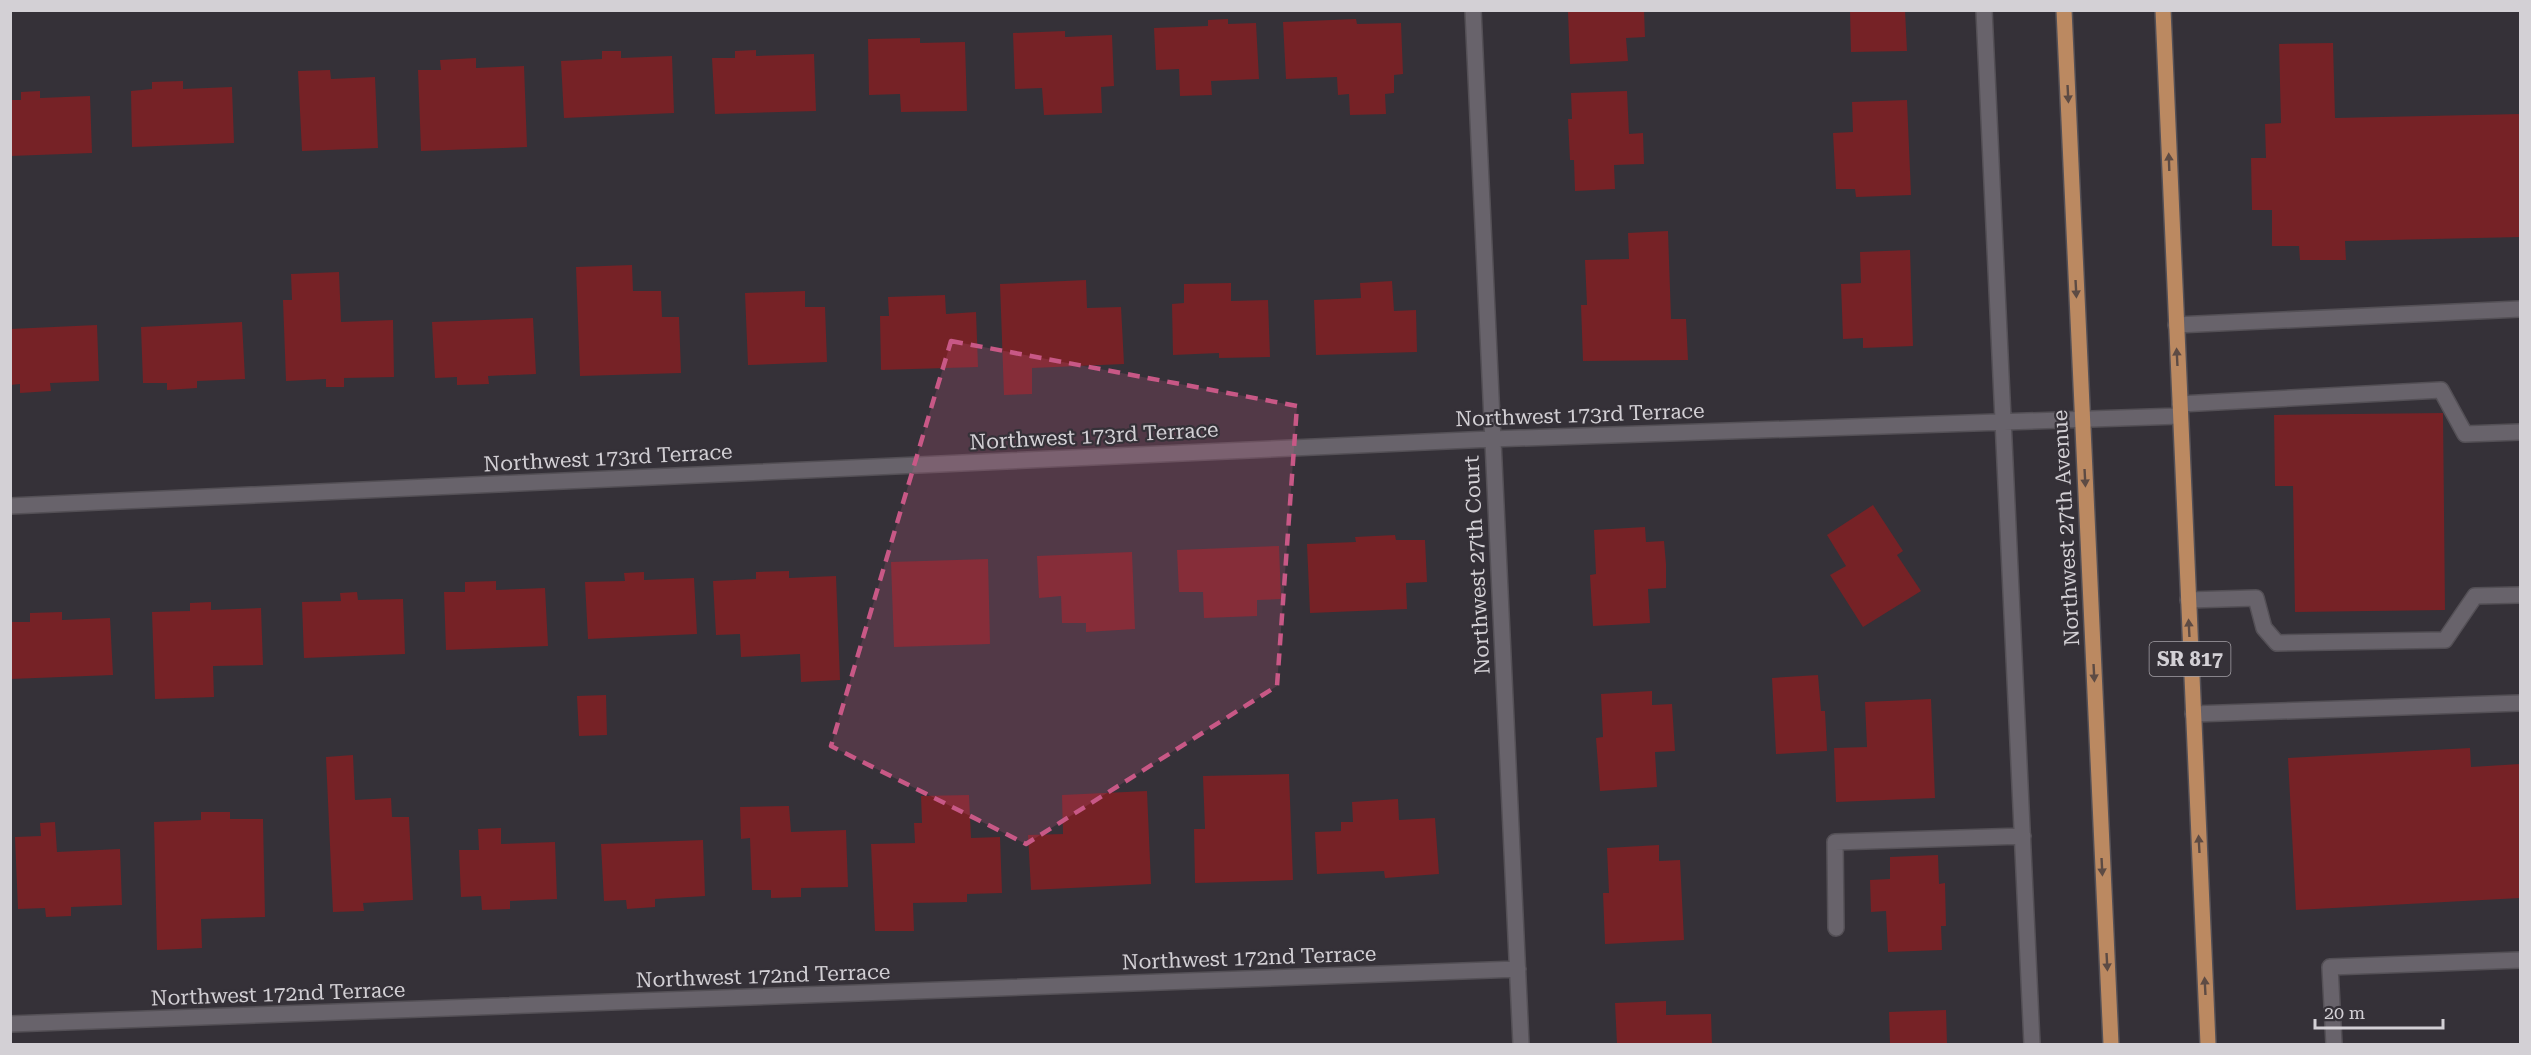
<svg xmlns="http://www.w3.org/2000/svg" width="2531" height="1055" font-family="'Roboto Serif',serif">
<rect width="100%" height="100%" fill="#353138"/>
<!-- building -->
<path fill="#762226" d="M1574 10H1644L1645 37 1626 38 1628 61 1570 64 1568 12Z
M1850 10H1905L1907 51 1851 52Z
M1228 19V24L1256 23 1259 79 1211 81 1212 95 1180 96 1179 69 1156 70 1154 28 1208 26V20Z
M1356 19 1357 24 1401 23 1403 74 1394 75V93L1385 94 1386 114 1350 115 1349 94 1338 95 1337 77 1286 79 1283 22Z
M1065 31V37L1112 35 1114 86 1101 87 1102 113 1044 115 1042 88 1015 89 1013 33Z
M920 38V43L965 42 967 111 901 112 900 94 869 95 868 39Z
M2333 43 2335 118 2520 114V237L2345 241 2346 260H2300L2299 246H2272V210H2252L2251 158H2266L2265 124 2281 123 2279 44Z
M756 50V56L814 54 816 111 715 114 712 58H735V51Z
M602 51H621V58L672 56 674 113 564 118 561 61 602 59Z
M476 58V68L524 66 527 147 421 151 418 70H441L440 60Z
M330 70 331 79 375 77 378 148 302 151 298 71Z
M183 81V89L232 87 234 143 132 147 131 91 152 89V82Z
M40 91V98L90 96 92 153 10 156V100H21V92Z
M1627 91 1629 134 1643 133 1644 164 1614 165 1615 189 1575 191 1574 160H1570L1568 119H1572L1571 93Z
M1907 100 1911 195 1856 197 1855 189H1836L1833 133 1853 132 1852 102Z
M1668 231 1671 319H1686L1688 360 1583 361 1581 305H1587L1585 260 1629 259 1628 233Z
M1910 250 1913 346 1863 348V338L1843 339 1841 284 1861 283 1860 252Z
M632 265 633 291H661L662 317H679L681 373 580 376 576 267Z
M339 272 341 322 393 320 394 377 344 378V387H326V379L286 381 283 300H292L291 274Z
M1086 280 1087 308 1121 307 1124 364 1032 368V394L1004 395 1000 284Z
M1392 281 1394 311 1416 310 1417 352 1316 355 1314 300 1361 298 1360 283Z
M1231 283V301L1268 300 1270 357 1219 358V353L1173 355 1172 304 1184 303V284Z
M805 291V307H825L827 362 748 365 745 293Z
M945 295 946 314 976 312 978 367 881 370 880 316H889L888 297Z
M533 318 536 374 488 376 489 384 457 385V377L435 378 432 322Z
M242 322 245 379 197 381V388L167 390V383H143L141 327Z
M97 325 99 381 50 383 51 391 20 393V384L10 385V329Z
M2443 413 2445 610 2295 612 2293 486H2275L2274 415Z
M1873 505 1903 551 1897 555 1921 591 1863 627 1830 575 1846 566 1827 535Z
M1645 527 1646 542 1664 541 1666 564V588L1648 589 1650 623 1593 626 1590 575 1596 574 1594 530Z
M1395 535 1396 540H1425L1427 582 1406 583 1407 609 1310 613 1307 544 1356 542 1355 537Z
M1279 546 1281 599 1257 600V616L1204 618 1203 592H1179L1177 550Z
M1132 552 1135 629 1086 632V623H1062L1061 596 1039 598 1037 556Z
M988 559 990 644 894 647 891 562Z
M789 571V578L836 576 840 680 801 682 800 654 741 657 740 634 716 635 713 581 756 579V572Z
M644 572V580L694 578 697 634 588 639 585 582 625 581 624 573Z
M496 581V590L545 588 548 646 446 650 444 592H465V582Z
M357 592 358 600 403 599 405 654 304 658 302 602 341 601 340 593Z
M211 602V610L261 608 263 665 213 666 214 697 155 699 152 612 190 611V603Z
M62 612V620L110 618 113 675 10 679V622H30V613Z
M1818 675 1821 711H1825L1827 751 1776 754 1772 678Z
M1652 691V705L1672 704 1675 751 1655 752 1657 787 1600 791 1596 738 1603 737 1601 694Z
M606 695 607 735 579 736 577 696Z
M1931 699 1935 798 1836 802 1834 748 1867 747 1865 702Z
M2470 748 2471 767 2520 764V898L2296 910 2288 758Z
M353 755 355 800 391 798 392 817H409L413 900 363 903 364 911 333 912 326 757Z
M1289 774 1293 880 1195 883 1194 829H1205L1203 776Z
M1147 791 1151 884 1031 890 1028 835 1063 834 1062 795Z
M969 795 971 838 1000 837 1002 893 967 894V902L913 903 914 931H875L871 844 915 843 914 823H922L921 796Z
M1398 799 1399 820 1435 818 1439 874 1385 878 1384 871 1317 874 1315 832 1341 831V822H1353L1352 802Z
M789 806 791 832 846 830 848 887 801 888V897L771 898V890H752L750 838 741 839 740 807Z
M201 812H230V819H263L265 917 201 919 202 948 157 950 154 822 201 820Z
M55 822 57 852 120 849 122 905 71 907V916L46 917 45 908 18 909 15 837 41 836 40 823Z
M501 828V844L555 842 557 899 510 901V909L482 910 481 896 461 897 459 850H479L478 829Z
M703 840 705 896 655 899V907L627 909 626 900 604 901 601 844Z
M1659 845V861L1680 860 1684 940 1605 944 1603 893H1609L1607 848Z
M1938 855 1939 884 1945 883 1946 926H1941L1942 950 1888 952 1886 911 1871 912 1870 880 1890 879V857Z
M1666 1001V1015L1711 1014 1712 1044H1617L1615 1003Z
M1946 1010 1947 1044H1890L1889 1012Z"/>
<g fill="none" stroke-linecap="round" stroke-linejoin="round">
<!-- minor casing -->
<g stroke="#545056" stroke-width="18">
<path id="minor" d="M1473 10 1521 1044
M1984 10 2032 1044
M2176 325 2520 309
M2180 404 2441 390 2465 434 2520 432
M10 506 1491 439 2180 416
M2188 600 2256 598 2264 628 2277 643 2445 640 2475 596 2520 595
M2193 714 2520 703
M1836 928 1835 842 2023 836
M10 1024 1518 969
M2334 1044 2330 967 2520 960"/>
</g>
<!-- major casing -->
<g stroke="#545056" stroke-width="18">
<path id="major" d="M2064 10 2111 1044
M2163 10 2208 1044"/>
</g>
<!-- minor -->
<use href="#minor" stroke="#68636b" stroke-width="15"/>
<!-- major -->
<use href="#major" stroke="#bb8961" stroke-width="15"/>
</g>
<!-- one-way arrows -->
<defs><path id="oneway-solid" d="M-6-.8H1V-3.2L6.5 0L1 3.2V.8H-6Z" transform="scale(1.5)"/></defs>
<g fill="#5d4b44">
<use href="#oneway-solid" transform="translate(2068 94) rotate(87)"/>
<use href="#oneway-solid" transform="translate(2169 162) rotate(-92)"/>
<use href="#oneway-solid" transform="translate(2076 289) rotate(87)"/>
<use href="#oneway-solid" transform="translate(2177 357) rotate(-93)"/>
<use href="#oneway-solid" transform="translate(2085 478) rotate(87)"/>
<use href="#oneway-solid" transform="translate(2189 628) rotate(-93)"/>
<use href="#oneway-solid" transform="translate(2094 673) rotate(87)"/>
<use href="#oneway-solid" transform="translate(2199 844) rotate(-93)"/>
<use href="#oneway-solid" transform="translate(2102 867) rotate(87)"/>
<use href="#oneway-solid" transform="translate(2107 962) rotate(87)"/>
<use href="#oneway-solid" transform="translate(2205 986) rotate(-93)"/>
</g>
<!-- marked area -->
<path fill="#c85886" fill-opacity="0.2" stroke="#c85886" stroke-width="4.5" stroke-dasharray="12 8" stroke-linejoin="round" d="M951 341 1297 406 1277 686 1026 844 831 746Z"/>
<g text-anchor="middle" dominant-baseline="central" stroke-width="4.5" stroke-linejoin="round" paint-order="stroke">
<!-- shield labels -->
<rect fill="#353138" stroke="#a4a0a6" stroke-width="1.5" x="2149.5" y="642" width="81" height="34" rx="4.5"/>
<g font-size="20" font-weight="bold" fill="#d3d0d5">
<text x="2190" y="659">SR 817</text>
</g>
<!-- street labels -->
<g font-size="21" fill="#d3d0d5" stroke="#353138">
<text transform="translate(1580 415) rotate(-2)">Northwest 173rd Terrace</text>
<text transform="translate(1094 436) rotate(-3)">Northwest 173rd Terrace</text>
<text transform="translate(608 458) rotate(-3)">Northwest 173rd Terrace</text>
<text transform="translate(2066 528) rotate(-93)">Northwest 27th Avenue</text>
<text transform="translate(1477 565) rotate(-93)">Northwest 27th Court</text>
<text transform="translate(1249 958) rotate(-2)">Northwest 172nd Terrace</text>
<text transform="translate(763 976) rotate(-2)">Northwest 172nd Terrace</text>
<text transform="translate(278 994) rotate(-2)">Northwest 172nd Terrace</text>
</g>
</g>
<!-- border -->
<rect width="2531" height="1055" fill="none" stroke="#d3d0d5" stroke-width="24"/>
<!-- scale -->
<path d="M2315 1019v9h128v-9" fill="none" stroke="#d3d0d5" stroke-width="3"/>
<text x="2324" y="1019" font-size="18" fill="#d3d0d5" stroke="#353138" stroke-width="4.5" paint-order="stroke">20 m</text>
</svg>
